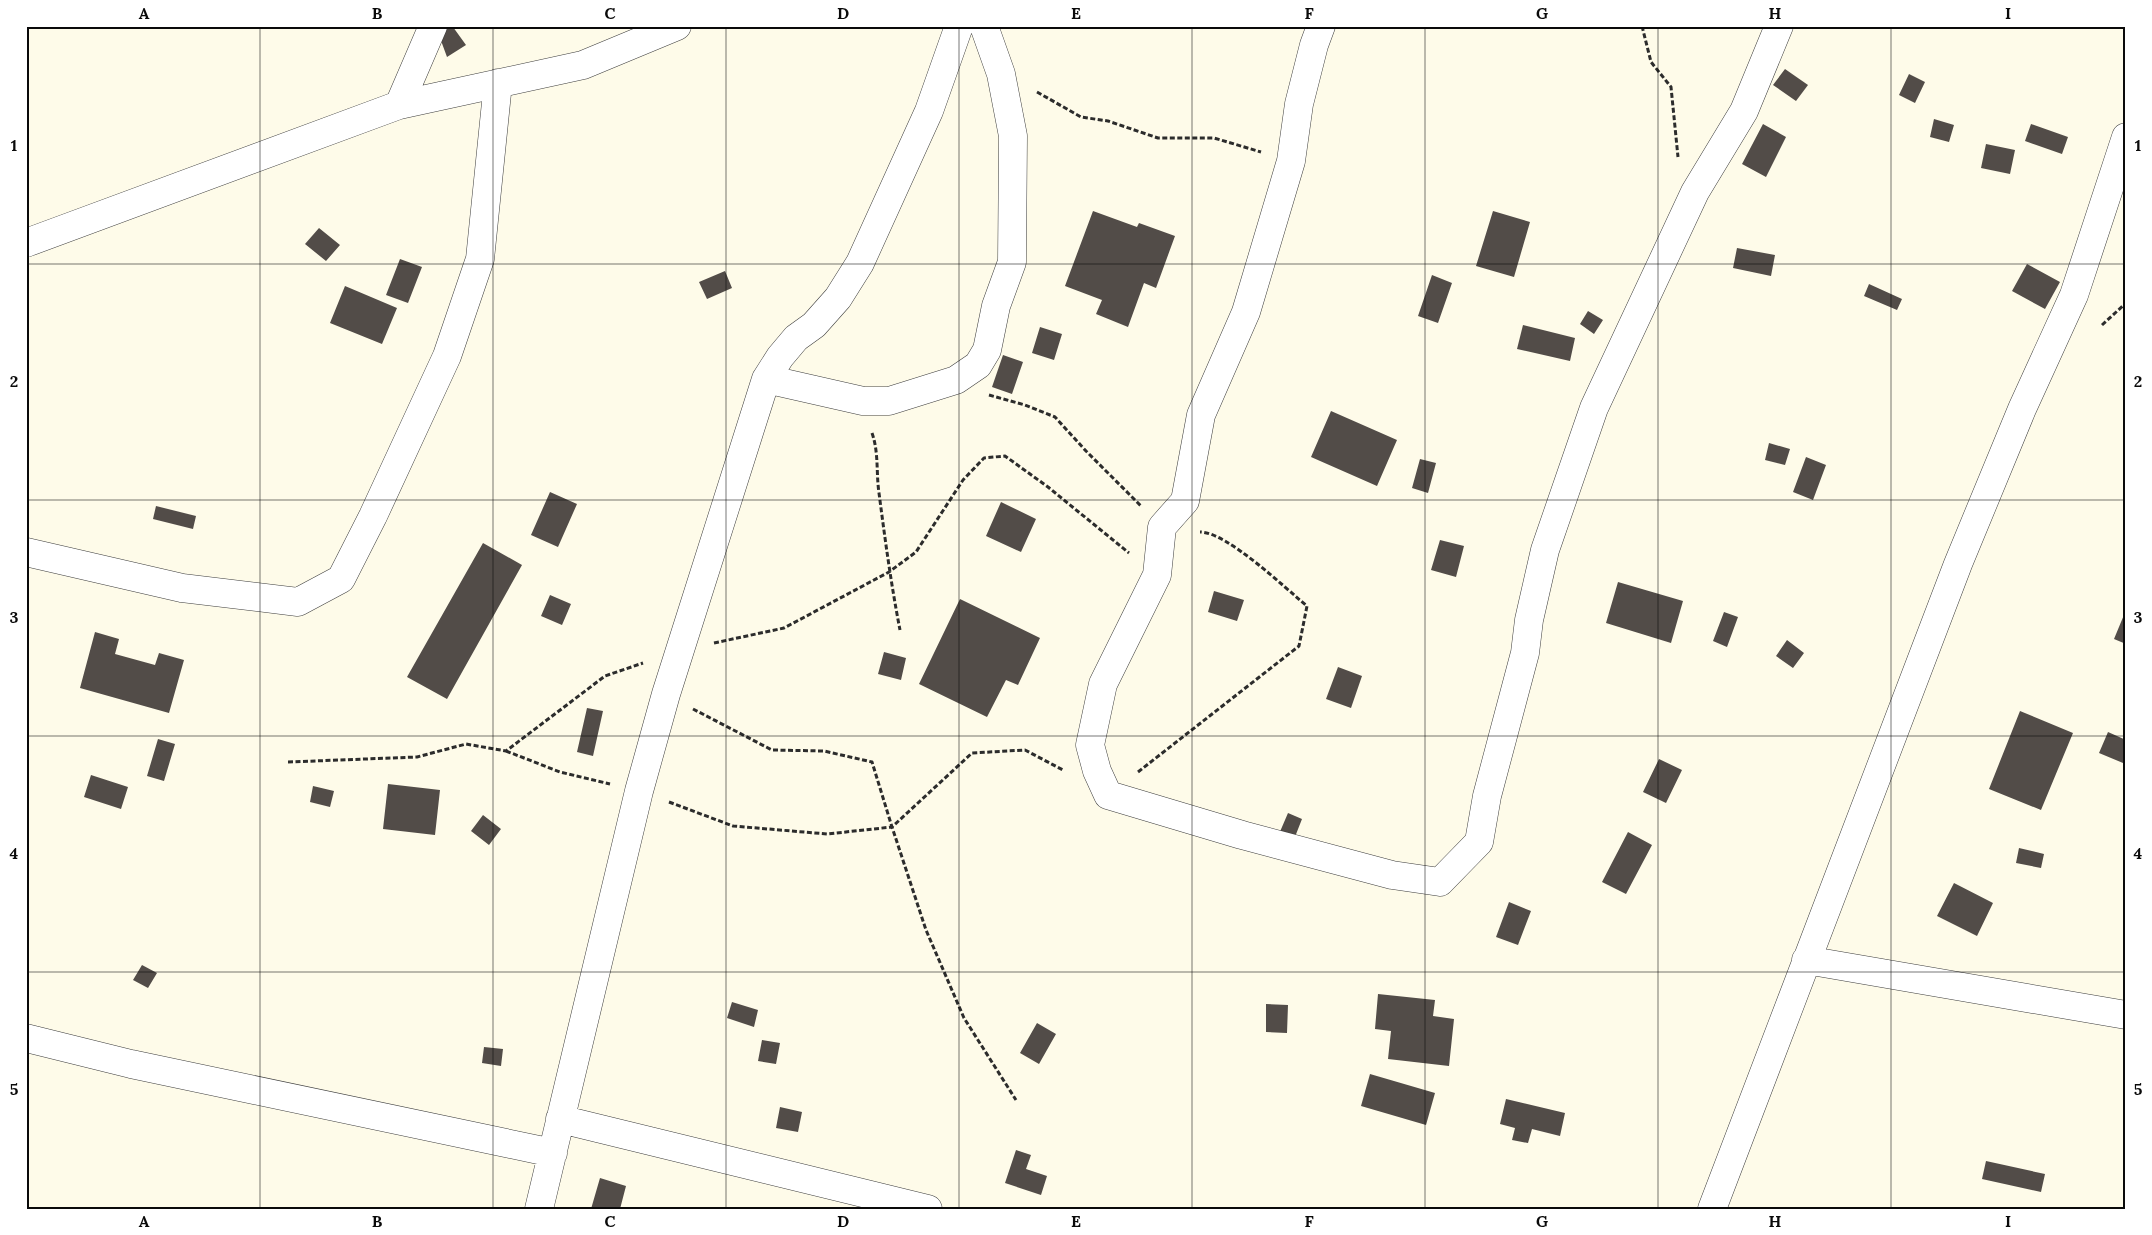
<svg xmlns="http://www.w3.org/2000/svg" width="2152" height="1235" font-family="Lora,serif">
<rect width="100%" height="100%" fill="#fefbe9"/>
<!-- building -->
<path fill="#524c48" d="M436 27H453L466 45 447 57Z
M1785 69 1808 85 1796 101 1773 85Z
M1909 74 1925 82 1915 103 1899 95Z
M1934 119 1954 125 1949 142 1930 137Z
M1763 124 1786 137 1766 177 1742 164Z
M2031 124 2068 137 2062 154 2025 141Z
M1986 144 2015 150 2010 174 1981 168Z
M1093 211 1137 227 1139 223 1175 236 1156 288 1144 283 1128 327 1096 314 1102 300 1065 286Z
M1493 211 1530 222 1514 277 1476 266Z
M319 228 340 245 326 261 305 244Z
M1737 248 1775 255 1771 276 1733 268Z
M400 259 422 267 408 303 386 295Z
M2027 264 2060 282 2045 309 2012 291Z
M725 271 732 288 707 299 699 282Z
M1432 275 1452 283 1438 323 1418 316Z
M1869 284 1902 299 1897 310 1864 296Z
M345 286 397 308 382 344 330 323Z
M1588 311 1603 320 1594 334 1580 324Z
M1523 325 1575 338 1570 361 1517 349Z
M1040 327 1062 334 1054 360 1032 353Z
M1003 355 1023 362 1012 394 992 387Z
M1331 411 1397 440 1377 486 1311 457Z
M1769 443 1790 449 1785 465 1765 460Z
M1806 457 1826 465 1813 500 1793 492Z
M1420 459 1436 463 1428 493 1412 488Z
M550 492 577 504 558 547 531 535Z
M1001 502 1036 519 1021 552 986 536Z
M156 506 196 516 193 529 153 519Z
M1440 540 1464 546 1456 577 1431 570Z
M483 543 522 565 447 699 407 677Z
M1618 582 1683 601 1671 643 1606 623Z
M1214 591 1244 600 1237 621 1208 612Z
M550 595 571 604 562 625 541 616Z
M960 599 1040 638 1018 685 1006 680 987 717 919 684Z
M2126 610V644L2114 639Z
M1724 612 1738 617 1727 647 1713 641Z
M95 632 119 639 115 654 155 665 159 653 184 660 169 713 80 688Z
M1787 640 1804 653 1793 668 1776 656Z
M884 652 906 658 901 680 878 674Z
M1338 667 1362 676 1351 708 1326 699Z
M587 708 603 711 593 756 577 752Z
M2020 711 2073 733 2041 810 1989 789Z
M2108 732 2126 740V757L2123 763 2099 753Z
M158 739 175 744 164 781 147 776Z
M1659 759 1682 770 1666 803 1643 792Z
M91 775 128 787 121 809 84 797Z
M388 784 440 790 435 835 383 829Z
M313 786 334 791 330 807 310 802Z
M1288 813 1302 819 1291 847 1276 841Z
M483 815 501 829 489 845 471 831Z
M1628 832 1652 845 1626 894 1602 882Z
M2019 848 2044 854 2041 868 2016 863Z
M1954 883 1993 903 1977 936 1937 916Z
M1509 902 1531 911 1518 945 1496 937Z
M142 965 157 973 148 988 133 980Z
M1378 994 1435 1000 1433 1016 1454 1019 1449 1066 1388 1059 1391 1031 1375 1029Z
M732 1002 758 1010 754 1027 727 1018Z
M1266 1004 1288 1005 1287 1033 1266 1032Z
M1037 1023 1056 1034 1039 1064 1020 1053Z
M762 1040 780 1043 776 1064 758 1061Z
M484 1047 503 1049 501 1066 482 1063Z
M1370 1074 1435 1093 1426 1125 1361 1106Z
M1506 1099 1565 1113 1560 1136 1532 1129 1528 1143 1512 1140 1515 1128 1500 1124Z
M780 1107 802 1112 798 1132 776 1128Z
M1016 1150 1031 1155 1026 1169 1047 1176 1041 1195 1005 1183Z
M1986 1161 2045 1174 2041 1192 1982 1179Z
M600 1178 626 1186 620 1209H591Z"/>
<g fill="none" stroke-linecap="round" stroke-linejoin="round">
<!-- minor casing -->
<g stroke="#3d3d3d" stroke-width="29">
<path id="minor" d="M1321 26 1314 45 1299 104 1291 161 1246 312 1201 415 1185 501 1162 527 1157 575 1103 684 1090 745 1097 771 1108 795 1242 835 1392 875 1440 882 1479 842 1487 796 1525 653 1529 620 1545 550 1594 408 1695 192 1744 111 1779 26
M399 105 433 26
M26 243 399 105 583 65 677 26
M766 379 863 401H889L956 380 978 365 987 350 996 306 1012 262 1013 136 1001 74 984 26
M26 552 182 588 298 602 341 579 373 516 447 356 480 259 498 83
M1806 960 2126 1015
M26 1038 131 1064 553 1153
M560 1119 928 1209
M539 1209 639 791 666 694 766 379 780 357 796 338 814 325 838 298 860 263 929 111 959 26
M1712 1209 1958 564 2022 409 2074 295 2126 137"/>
</g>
<!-- path -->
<path stroke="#2c2c2c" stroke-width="3" stroke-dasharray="5 2.5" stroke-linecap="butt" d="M1642 26 1651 62 1671 87 1678 157
M1037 92 1081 117 1108 121 1158 138H1214L1261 152
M2102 325 2126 303
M989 395 1025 405 1055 417 1086 451 1141 506
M872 433C879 453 876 473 879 493 885 539 891 584 900 630
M714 643 784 628 889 572 916 552 963 480 984 458 1005 456 1048 487 1129 553
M693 709 772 750 824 751 872 762 892 827 972 753 1025 750 1063 770
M506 751 560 772 610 784
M288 762 417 757 466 744 506 751 605 676 643 663
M1138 772 1299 646 1307 606C1285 588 1227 532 1200 532
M669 802 733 826 827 834 892 827 926 930 964 1018 1016 1100"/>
<!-- minor -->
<use href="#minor" stroke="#fff" stroke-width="28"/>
</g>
<!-- grid -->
<path fill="none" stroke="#0a0a0a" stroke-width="1" stroke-opacity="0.55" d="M260 26V1209M493 26V1209M726 26V1209M959 26V1209M1192 26V1209M1425 26V1209M1658 26V1209M1891 26V1209M26 264H2126M26 500H2126M26 736H2126M26 972H2126"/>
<!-- border -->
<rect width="2152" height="1235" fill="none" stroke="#ffffff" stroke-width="55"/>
<rect x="28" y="28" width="2096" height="1180" fill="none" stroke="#0a0a0a" stroke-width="2"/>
<g font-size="16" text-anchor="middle" font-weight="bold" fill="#0a0a0a">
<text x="144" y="19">A</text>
<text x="377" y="19">B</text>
<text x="610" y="19">C</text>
<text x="843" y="19">D</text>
<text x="1076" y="19">E</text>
<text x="1309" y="19">F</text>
<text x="1542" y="19">G</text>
<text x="1775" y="19">H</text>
<text x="2008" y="19">I</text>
<text x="14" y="151">1</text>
<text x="2138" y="151">1</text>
<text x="14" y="387">2</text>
<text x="2138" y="387">2</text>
<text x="14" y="623">3</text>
<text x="2138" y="623">3</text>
<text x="14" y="859">4</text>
<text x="2138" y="859">4</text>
<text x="14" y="1095">5</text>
<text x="2138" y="1095">5</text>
<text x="144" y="1227">A</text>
<text x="377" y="1227">B</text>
<text x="610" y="1227">C</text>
<text x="843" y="1227">D</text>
<text x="1076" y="1227">E</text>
<text x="1309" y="1227">F</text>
<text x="1542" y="1227">G</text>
<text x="1775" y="1227">H</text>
<text x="2008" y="1227">I</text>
</g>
</svg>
